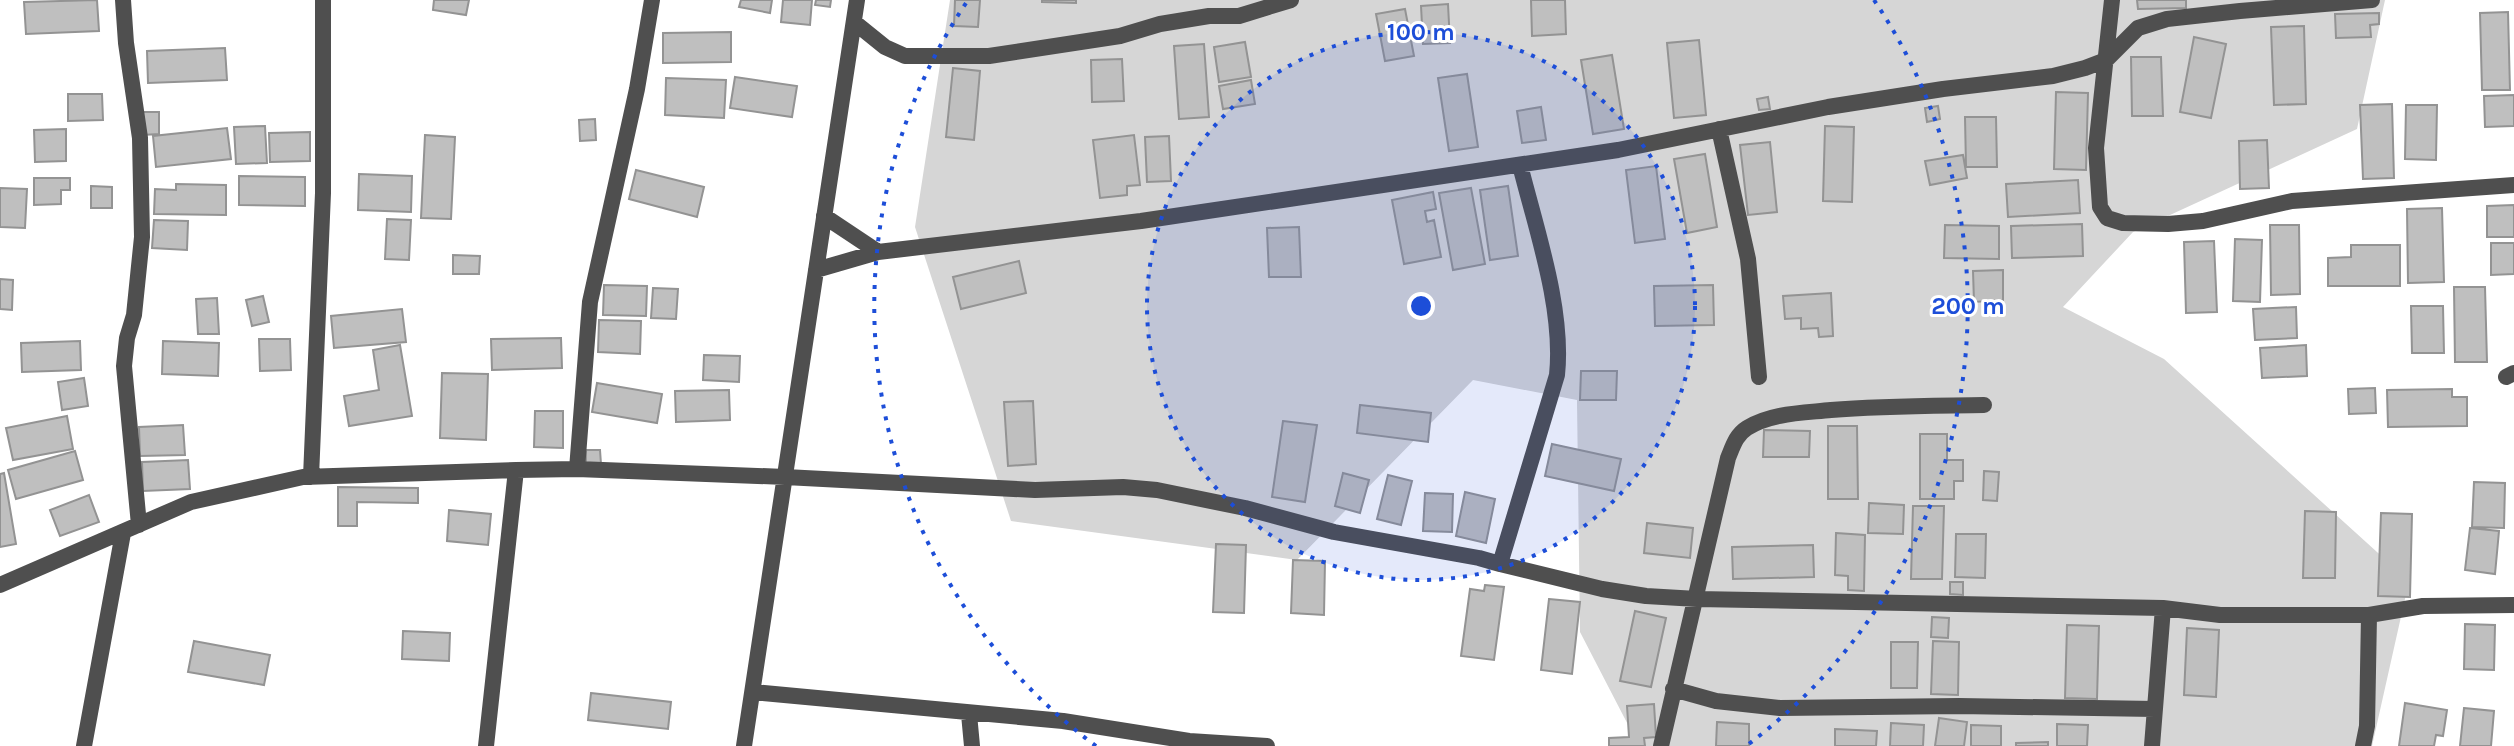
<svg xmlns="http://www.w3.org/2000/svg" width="2514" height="746" font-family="Karla,sans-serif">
<rect width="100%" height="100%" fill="#fff"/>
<!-- green -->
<path fill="#d6d6d6" d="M950 0H2385L2357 129 2133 232 2063 307 2164 359 2409 581 2372 746H1639L1580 632 1577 400 1473 380 1297 560 1011 521 915 227Z"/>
<!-- building -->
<path fill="#bfbfbf" stroke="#939393" stroke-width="2" d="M97 0 99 31 26 34 24 2Z
M434 0H469L466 15 433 10Z
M741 0H772L770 13 739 7Z
M783 0H812L810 25 781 22Z
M816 0H831L830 7 815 5Z
M955 0H980L978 27 954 26Z
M1042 0H1076V3L1042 2Z
M1531 0H1565L1566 34 1532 36Z
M2137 0H2186V8L2138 9Z
M1448 4 1450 43 1423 44 1421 6Z
M1405 9 1414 56 1385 61 1376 14Z
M2508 12 2510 90H2482L2480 13Z
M2379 13V24L2370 25 2371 37 2336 38 2335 14Z
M2304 26 2306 104 2274 105 2271 27Z
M731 32V62L663 63V33Z
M2194 37 2226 44 2211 118 2180 112Z
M1699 40 1706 115 1674 118 1667 43Z
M1245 42 1251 77 1219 82 1214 47Z
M1204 44 1209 117 1179 119 1174 46Z
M225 48 227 80 148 83 147 51Z
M1612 55 1624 129 1593 134 1581 60Z
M2131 57H2161L2163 116H2132Z
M1122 59 1124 101 1092 102 1091 60Z
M953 68 980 71 974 140 946 137Z
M1467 74 1478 147 1449 151 1438 78Z
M735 77 797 86 792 117 730 108Z
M666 78 726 80 724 118 665 115Z
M1251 80 1255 104 1223 109 1219 86Z
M2056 92 2088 93 2086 170 2054 169Z
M68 94H102L103 120 68 121Z
M2514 95V126L2485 127 2484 96Z
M1768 97 1770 109 1759 110 1757 99Z
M2392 104 2394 178 2363 179 2360 105Z
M2406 105H2437L2436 160 2405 159Z
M1938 106 1940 119 1927 122 1925 108Z
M1541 107 1546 140 1522 143 1517 111Z
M142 112H159V134L142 135Z
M1965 117H1996L1997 167H1966Z
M595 119 596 140 580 141 579 120Z
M265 126 267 163 236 164 234 127Z
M1825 126 1854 127 1852 202 1823 201Z
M227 128 231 159 156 167 153 136Z
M66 129V161L35 162 34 130Z
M310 132V161L270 162 269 133Z
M425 135 455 137 451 219 421 218Z
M1134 135 1140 185 1127 186V195L1100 198 1093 140Z
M1169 136 1171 181 1147 182 1145 137Z
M2267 140 2269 188 2240 189 2239 141Z
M1770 142 1777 212 1748 215 1740 145Z
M1705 154 1717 227 1687 233 1674 159Z
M1963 155 1967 178 1930 185 1925 161Z
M1656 166 1665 239 1635 243 1626 170Z
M636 170 704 187 697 217 629 199Z
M359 174 412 176 411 212 358 210Z
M239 176 305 177V206L239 205Z
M34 178H70V190H61V204L34 205Z
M2078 180 2080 213 2008 217 2006 184Z
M176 184 226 185V215L154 214 155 189 176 190Z
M91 186 112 187V208H91Z
M1508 186 1518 256 1490 260 1480 190Z
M0 188 27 189 25 228 0 227Z
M1471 188 1485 264 1453 270 1439 193Z
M1433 192 1436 209 1425 211 1427 222 1434 220 1441 257 1404 264 1392 200Z
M2514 205V237H2487V206Z
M2442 208 2444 282 2408 283 2407 209Z
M387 219 411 220 409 260 385 259Z
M154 220 188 221 187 250 152 248Z
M2082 224 2083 256 2012 258 2011 226Z
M1945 225 1999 226V259L1944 258Z
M2270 225H2299L2300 294 2271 295Z
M1299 227 1301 277H1269L1267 228Z
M2235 239 2262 240 2260 302 2233 301Z
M2214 241 2217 312 2186 313 2184 242Z
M2491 243H2514V274L2491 275Z
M2351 245H2400V286H2328V258L2351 257Z
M453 255 480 256 479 274H453Z
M1019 261 1026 293 961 309 953 277Z
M2003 270V300L1974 302 1973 271Z
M0 279 13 280 12 310 0 309Z
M604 285 647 286 646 316 603 315Z
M1713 285 1714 325 1655 326 1654 286Z
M2454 287H2485L2487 362H2455Z
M653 288 678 289 676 319 651 318Z
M1831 293 1833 336 1819 337 1818 328 1801 329V318L1785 319 1783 296Z
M263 296 269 322 252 326 246 300Z
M217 298 219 334H198L196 299Z
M2411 306H2443L2444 353H2412Z
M2296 307 2297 338 2255 340 2253 309Z
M402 309 406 342 334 348 331 316Z
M599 320 641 321 640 354 598 352Z
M561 338 562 368 492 370 491 339Z
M259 339H290L291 370 260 371Z
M80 341 81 370 22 372 21 343Z
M163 341 219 343 218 376 162 374Z
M400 345 412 416 349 426 344 396 379 390 373 350Z
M2306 345 2307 376 2262 378 2260 348Z
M704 355 740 356 739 382 703 380Z
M1581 371H1617L1616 400H1580Z
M442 373 488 374 486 440 440 438Z
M84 378 88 406 62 410 58 382Z
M597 383 662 394 657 423 592 412Z
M2375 388 2376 413 2349 414 2348 389Z
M2452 389V397H2467V426L2388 427 2387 390Z
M729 390 730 420 676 422 675 391Z
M1033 401 1036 464 1008 466 1004 402Z
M1360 405 1431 413 1428 442 1357 433Z
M535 411H563V448L534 447Z
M67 416 73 449 13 460 6 428Z
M1283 421 1317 425 1305 502 1272 497Z
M183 425 185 455 140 456 139 427Z
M1828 426H1857L1858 499H1828Z
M1764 430 1810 431 1809 457H1763Z
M1920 434H1947V460H1963V481H1954V499H1920Z
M1552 444 1621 459 1614 491 1545 476Z
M586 450H600L601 464 586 465Z
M75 451 83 480 16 499 8 470Z
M188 460 190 489 143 491 142 462Z
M1984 471 1999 472 1997 501 1983 500Z
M4 473 16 544 0 547V474Z
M1343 473 1369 480 1360 513 1335 506Z
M1388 475 1412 481 1401 525 1377 519Z
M2474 482 2505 483 2504 528 2472 527Z
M338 487 418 488V503L357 502V526H338Z
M1465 492 1495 499 1486 543 1456 536Z
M1425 493 1453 494 1452 532 1423 531Z
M89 495 99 522 60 536 50 510Z
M1869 503 1904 505 1903 534 1868 533Z
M1913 506H1944L1942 579H1911Z
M449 510 491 514 488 545 447 541Z
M2305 511 2336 512 2335 578H2303Z
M2381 513 2412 514 2410 597 2378 596Z
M1647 523 1693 528 1690 558 1644 553Z
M2470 528 2499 531 2495 574 2465 570Z
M1836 533 1865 535 1864 591 1848 590V576L1835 575Z
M1956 534H1986L1985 578 1955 577Z
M1216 544 1246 545 1244 613 1213 612Z
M1813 545 1814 577 1733 579 1732 547Z
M1293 560 1325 561 1324 615 1291 613Z
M1950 582H1963V595L1950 594Z
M1485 585 1504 587 1494 660 1461 656 1470 589 1484 591Z
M1549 599 1580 602 1572 674 1541 670Z
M1635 611 1666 618 1651 687 1620 681Z
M1932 617 1949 618 1948 638 1931 637Z
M2465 624 2495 625 2494 670 2464 669Z
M2067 625 2099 626 2097 699 2065 698Z
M2187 628 2219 630 2216 697 2184 695Z
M403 631 450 633 449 661 402 659Z
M194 641 270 655 264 685 188 672Z
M1933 641 1959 642 1958 695 1931 694Z
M1891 642H1918L1917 688H1891Z
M591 693 671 702 668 729 588 720Z
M2405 703 2447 710 2443 736 2436 735 2434 746H2399Z
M1654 704 1656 737 1644 738 1645 746H1609V738L1629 737 1627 706Z
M2464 708 2494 711 2491 746H2460Z
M1939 718 1967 722 1964 746H1935Z
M1717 722 1749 724V746H1716Z
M1891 723 1924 725 1923 746H1890Z
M2057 724 2088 725 2087 746H2057Z
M1971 725 2001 726V746H1971Z
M1835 729 1877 731 1876 746H1835Z
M2048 742V746H2016V743Z"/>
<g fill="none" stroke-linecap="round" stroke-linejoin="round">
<!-- minor -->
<path stroke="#4f4f4f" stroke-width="16" d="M123 0 126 43 140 138 142 237 134 315 127 338 124 366 139 525
M2112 0 2096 148 2100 207 2107 218 2123 223 2168 224 2203 221 2292 201 2514 185
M854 22 885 47 905 56H989L1120 36 1160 24 1209 16H1239L1291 0
M1719 129 1748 259 1759 377
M824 216 878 252
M816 270 878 252 1141 221 1618 150 1828 107 1943 89 2053 76 2085 68 2106 60 2138 28 2167 19 2240 11 2372 0
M2506 377 2514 373
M577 469 590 302 637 89 652 0
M311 477 323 193V0
M1500 564 1602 589 1646 596 1697 599 2163 608 2220 615H2369L2423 606 2514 605
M0 585 191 502 303 477 516 470 577 469 785 477 1035 490 1123 487 1157 490 1245 508 1334 532 1479 558 1500 564 1557 375C1564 309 1536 229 1520 165
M1673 689 1716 701 1780 708 1959 706 2155 709
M753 692 1063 721 1189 741 1267 746
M969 714 972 746
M84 746 123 533
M486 746 516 470
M744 746 857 0
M1661 746 1728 458C1733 446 1736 435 1747 428 1771 413 1803 413 1831 410 1882 406 1933 406 1984 405
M2152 746 2163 608
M2363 746 2367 726 2369 615"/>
</g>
<!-- distance rings -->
<circle cx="1421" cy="306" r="274" fill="#1d4ed8" fill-opacity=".12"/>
<g fill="none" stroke="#1d4ed8" stroke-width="4" stroke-dasharray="4 8">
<circle cx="1421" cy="306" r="274"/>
<path d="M1096 746A547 547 0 0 1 968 0M1874 0A547 547 0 0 1 1746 746"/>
</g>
<circle cx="1421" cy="306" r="12" fill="#1d4ed8" stroke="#fff" stroke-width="4"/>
<g font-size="24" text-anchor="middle" font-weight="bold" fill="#1d4ed8" stroke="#fff" stroke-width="6" stroke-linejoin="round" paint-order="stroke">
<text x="1421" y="40">100 m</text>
<text x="1968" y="314">200 m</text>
</g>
</svg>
